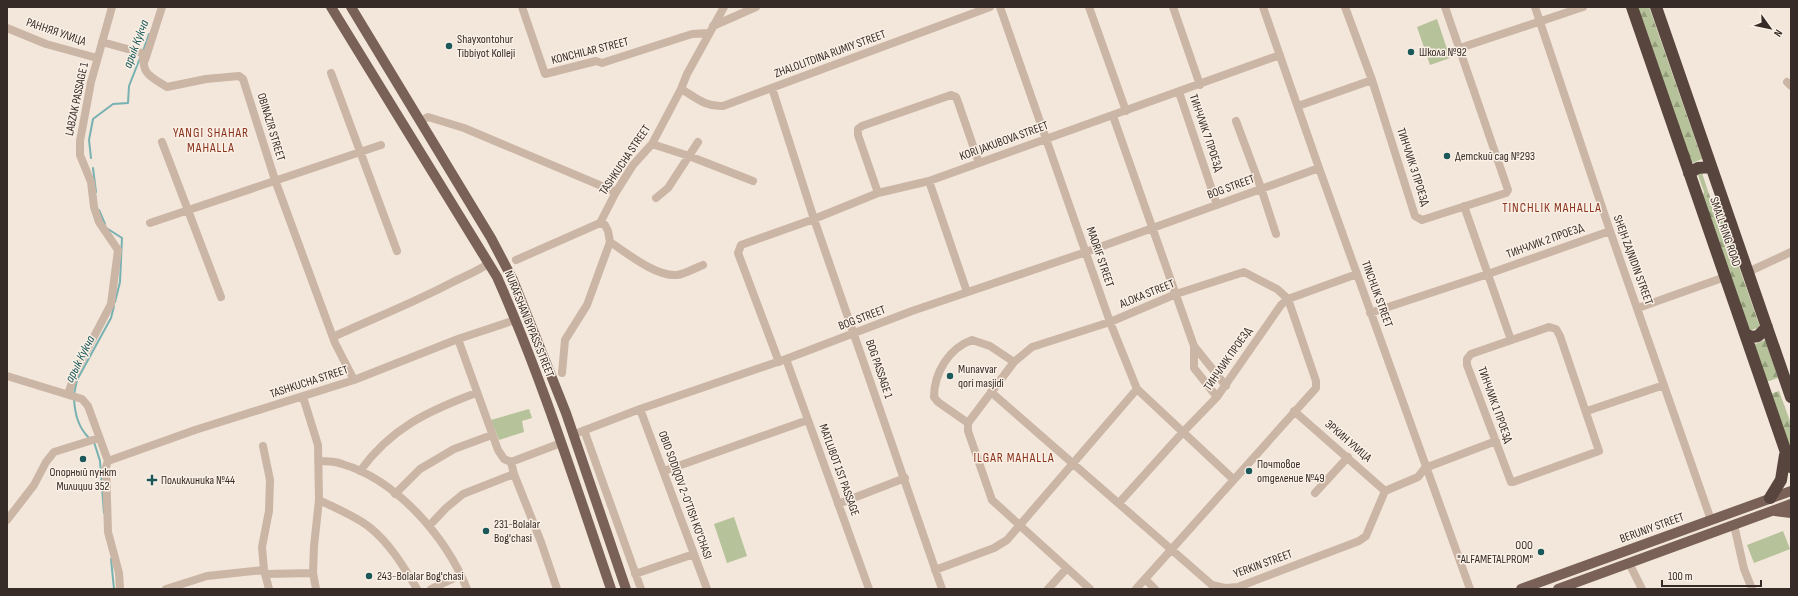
<svg xmlns="http://www.w3.org/2000/svg" width="1798" height="596" font-family="'Sofia Sans Condensed',sans-serif">
<defs>
<pattern id="forest-firs" width="22" height="20" patternUnits="userSpaceOnUse"><rect width="22" height="20" fill="#b6c299"/><path d="M5 1l3.5 6h-7zM16 11l3.5 6h-7z" fill="#959e7d"/></pattern>
</defs>
<rect width="100%" height="100%" fill="#f3e6da"/>
<!-- grass -->
<path fill="#b6c299" d="M1437 19 1450 58 1430 65 1417 27Z
M529 409 532 418 522 421 524 432 499 440 491 420Z
M734 517 747 556 727 563 714 524Z
M1783 531 1790 549 1754 563 1747 545Z"/>
<!-- forest -->
<path fill="url(#forest-firs)" d="M1636 7H1649L1702 159 1690 164Z
M1702 173 1712 203 1718 207 1760 327 1749 331 1702 198 1704 192 1698 175Z
M1765 340 1778 378 1766 382 1753 345Z
M1779 391 1791 424V454L1770 394Z"/>
<g fill="none" stroke-linecap="round" stroke-linejoin="round">
<!-- stream -->
<path stroke="#77b1b1" stroke-width="2" d="M143 51 149 34
M91 158 89 140 93 119 113 104 128 103 129 86 140 58
M93 168 96 192
M99 210 105 224
M108 229 122 238 120 282 115 302
M74 394 77 380 111 318 114 306
M74 399C75 414 78 427 89 438
M94 442 100 461 104 513
M111 559 114 589"/>
<!-- minor -->
<path stroke="#cbb5a5" stroke-width="8" d="M522 7 545 74 596 61 602 63 692 34 708 33
M1000 7 1110 322 1137 389 1233 479
M1089 7 1126 111
M1173 7 1200 85
M1263 7 1319 168 1470 589
M1345 7 1372 80 1415 216 1422 220 1506 193 1508 190 1445 7
M1535 7 1610 231 1711 520
M713 26 756 7
M7 28 46 44 97 58
M102 42 142 53C144 59 143 64 145 69 147 76 161 83 167 87L206 79 239 76 243 79 275 180 335 343 354 380
M1460 48 1583 7
M145 60 162 7
M331 73 397 251
M1787 82 1791 86
M772 88 814 219 942 589
M681 89C695 97 705 107 723 106L990 7
M1179 92 1217 205
M1298 106 1372 80
M1113 116 1194 346 1226 386
M420 121 428 117 464 128 616 192
M1236 121 1261 188 1276 234
M162 142 221 297
M652 144 689 156 753 181
M929 181 967 292
M878 193 858 135V129L862 126 951 95 956 97 958 102 979 163
M656 198 668 188 698 142
M1464 206 1511 340
M150 223 381 145
M610 242C627 253 656 277 677 275 685 274 695 268 703 265
M516 260 600 223 616 192 633 165 652 144 681 89 687 74 724 7
M1748 272 1791 252
M1638 308 1725 277
M1370 313 1488 274 1610 231
M1549 327 1556 329 1560 336 1599 451 1513 482H1511L1467 365V359L1471 354Z
M333 337C372 319 413 303 451 283 464 276 477 272 489 263
M458 339 498 450 504 459 511 462
M1194 346V368L1217 397
M786 359 869 589
M779 362 738 253 741 245 814 219 878 193 929 181 1280 55
M562 373 565 340 587 305 610 242 608 231 605 225 600 223
M7 376 82 399 88 406 108 461
M991 392 1212 585 1225 588 1238 587 1359 541 1366 536 1385 491 1418 477 1425 468 1496 441
M68 394 76 371 111 304 118 250 99 222 94 207 91 182 80 155V141L91 82 112 7
M303 397 318 445 319 500 314 546 313 573 316 589
M640 409 707 589
M1294 411 1385 491
M1587 411 1664 385
M968 423 938 402 934 397C934 373 949 348 972 340L990 346 1014 362
M584 430 641 589
M580 432 640 409 786 359 912 311 1086 252 1319 168
M263 446 270 480 269 511 262 547 264 570 269 589
M108 461 195 430 354 380 458 339 515 320
M108 461 106 467 108 532 119 573 120 589
M318 461C326 461 335 461 342 464 397 480 446 537 467 589
M360 471C391 428 428 411 476 393
M664 471 808 420
M514 474 541 542 557 589
M1315 493 1348 457
M395 494 420 469 454 449 492 435
M319 500C335 508 353 515 368 526 389 542 404 567 417 589
M1119 503 1183 432 1217 397 1281 305 1288 299 1357 274
M838 504 905 478
M7 520 34 485 46 462 54 452 99 438
M1734 525 1744 569 1752 589
M429 526 446 508 463 494 514 474 511 462 561 443
M1629 563 1642 589
M935 570 994 548 1007 540 1137 389
M265 574 313 573
M635 574 694 554
M1145 579 1155 589
M166 589 207 576 264 570
M431 589 461 575
M1048 589 1067 568
M1090 589 992 500 968 431V423L1014 362 1032 347 1110 322 1176 294 1244 272 1277 289 1288 299 1316 381V388L1136 589"/>
<!-- major -->
<path stroke="#796157" stroke-width="10" d="M331 7 497 277C542 378 575 484 611 589
M351 7 491 238 513 280 566 413 626 589
M1775 511 1791 513
M1521 589 1791 491
M1558 589 1791 504"/>
<!-- highway -->
<path stroke="#58453d" stroke-width="12" d="M1632 7 1791 467
M1656 7 1791 397
M1689 173 1698 168 1710 167
M1745 334 1752 337 1758 336 1767 327
M1770 498 1781 480 1785 455"/>
</g>
<!-- markers -->
<g fill="#1a585a" stroke="#faf0e6" stroke-width="1.5">
<circle cx="449" cy="46" r="4"/>
<circle cx="1411" cy="52" r="4"/>
<circle cx="1447" cy="156" r="4"/>
<circle cx="950" cy="376" r="4"/>
<circle cx="83" cy="459" r="4"/>
<circle cx="1249" cy="471" r="4"/>
<path d="M150 474h4v4h4v4h-4v4h-4v-4h-4v-4h4z"/>
<circle cx="486" cy="531" r="4"/>
<circle cx="1541" cy="552" r="4"/>
<circle cx="369" cy="576" r="4"/>
</g>
<g text-anchor="middle" dominant-baseline="central" stroke-width="3" stroke-linejoin="round" paint-order="stroke">
<!-- street labels -->
<g font-size="12" fill="#372b27" stroke="#faf0e6">
<text transform="translate(56 32) rotate(19)">РАННЯЯ УЛИЦА</text>
<text transform="translate(590 51) rotate(-14)">KONCHILAR STREET</text>
<text transform="translate(830 54) rotate(-20)">ZHALOLITDINA RUMIY STREET</text>
<text transform="translate(77 99) rotate(-78)">LABZAK PASSAGE 1</text>
<text transform="translate(271 127) rotate(73)">OBINAZIR STREET</text>
<text transform="translate(1206 133) rotate(71)">ТИНЧЛИК 7 ПРОЕЗД</text>
<text transform="translate(1004 141) rotate(-20)">KORI JAKUBOVA STREET</text>
<text transform="translate(625 160) rotate(-56)">TASHKUCHA STREET</text>
<text transform="translate(1413 167) rotate(72)">ТИНЧЛИК 3 ПРОЕЗД</text>
<text transform="translate(1231 187) rotate(-20)">BOG STREET</text>
<text transform="translate(1725 232) rotate(71)">SMALL RING ROAD</text>
<text transform="translate(1545 241) rotate(-20)">ТИНЧЛИК 2 ПРОЕЗД</text>
<text transform="translate(1100 257) rotate(71)">MAORIF STREET</text>
<text transform="translate(1633 260) rotate(70)">SHEJH ZAJNIDIN STREET</text>
<text transform="translate(1147 294) rotate(-22)">ALOKA STREET</text>
<text transform="translate(1377 294) rotate(70)">TINCHLIK STREET</text>
<text transform="translate(862 318) rotate(-21)">BOG STREET</text>
<text transform="translate(529 324) rotate(68)">NURAFSHAN BYPASS STREET</text>
<text transform="translate(1228 359) rotate(-55)">ТИНЧЛИК ПРОЕЗД</text>
<text transform="translate(879 369) rotate(71)">BOG PASSAGE 1</text>
<text transform="translate(309 382) rotate(-18)">TASHKUCHA STREET</text>
<text transform="translate(1495 405) rotate(70)">ТИНЧЛИК 1 ПРОЕЗД</text>
<text transform="translate(1348 441) rotate(41)">ЭРКИН УЛИЦА</text>
<text transform="translate(839 470) rotate(70)">MATLUBOT 1ST PASSAGE</text>
<text transform="translate(685 495) rotate(70)">OBID SODIQOV 2-O'TISH KO'CHASI</text>
<text transform="translate(1652 528) rotate(-20)">BERUNIY STREET</text>
<text transform="translate(1263 564) rotate(-20)">YERKIN STREET</text>
</g>
<!-- poi labels -->
<g font-size="12" fill="#372b27" stroke="#faf0e6" text-anchor="start">
<text x="457" y="39">Shayxontohur<tspan x="457" dy="14">Tibbiyot Kolleji</tspan></text>
<text x="1419" y="52">Школа №92</text>
<text x="1455" y="156">Детский сад №293</text>
<text x="958" y="369">Munavvar<tspan x="958" dy="14">qori masjidi</tspan></text>
<text x="1257" y="464">Почтовое<tspan x="1257" dy="14">отделение №49</tspan></text>
<text x="83" y="472" text-anchor="middle">Опорный пункт<tspan x="83" dy="14">Милиции 352</tspan></text>
<text x="161" y="480">Поликлиника №44</text>
<text x="494" y="524">231-Bolalar<tspan x="494" dy="14">Bog'chasi</tspan></text>
<text x="1533" y="545" text-anchor="end">OOO<tspan x="1533" dy="14">"ALFAMETALPROM"</tspan></text>
<text x="377" y="576">243-Bolalar Bog'chasi</text>
</g>
<!-- water labels -->
<g font-size="13" font-style="italic" fill="#1a585a" stroke="#faf0e6">
<text transform="translate(136 44) rotate(-69)">арык Кукча</text>
<text transform="translate(80 359) rotate(-63)">арык Кукча</text>
</g>
<!-- neighbourhood labels -->
<g font-size="13" letter-spacing="1" fill="#89321c" stroke="#faf0e6">
<text x="211" y="133">YANGI SHAHAR<tspan x="211" dy="15">MAHALLA</tspan></text>
<text x="1552" y="208">TINCHLIK MAHALLA</text>
<text x="1014" y="458">ILGAR MAHALLA</text>
</g>
</g>
<!-- border -->
<rect width="1798" height="596" fill="none" stroke="#372b27" stroke-width="16"/>
<!-- north arrow -->
<g transform="translate(1770 28) rotate(123)" stroke="#faf0e6" stroke-width="3" paint-order="stroke">
<path d="M0-3L7 15L0 10L-7 15Z" fill="#372b27"/>
<text y="-6" font-size="11" font-weight="bold" text-anchor="middle" fill="#372b27">N</text>
</g>
<!-- scale -->
<path d="M1662 580v6h99v-6" fill="none" stroke="#372b27" stroke-width="2"/>
<text x="1668" y="580" font-size="12" fill="#372b27" stroke="#faf0e6" stroke-width="3" paint-order="stroke">100 m</text>
</svg>
